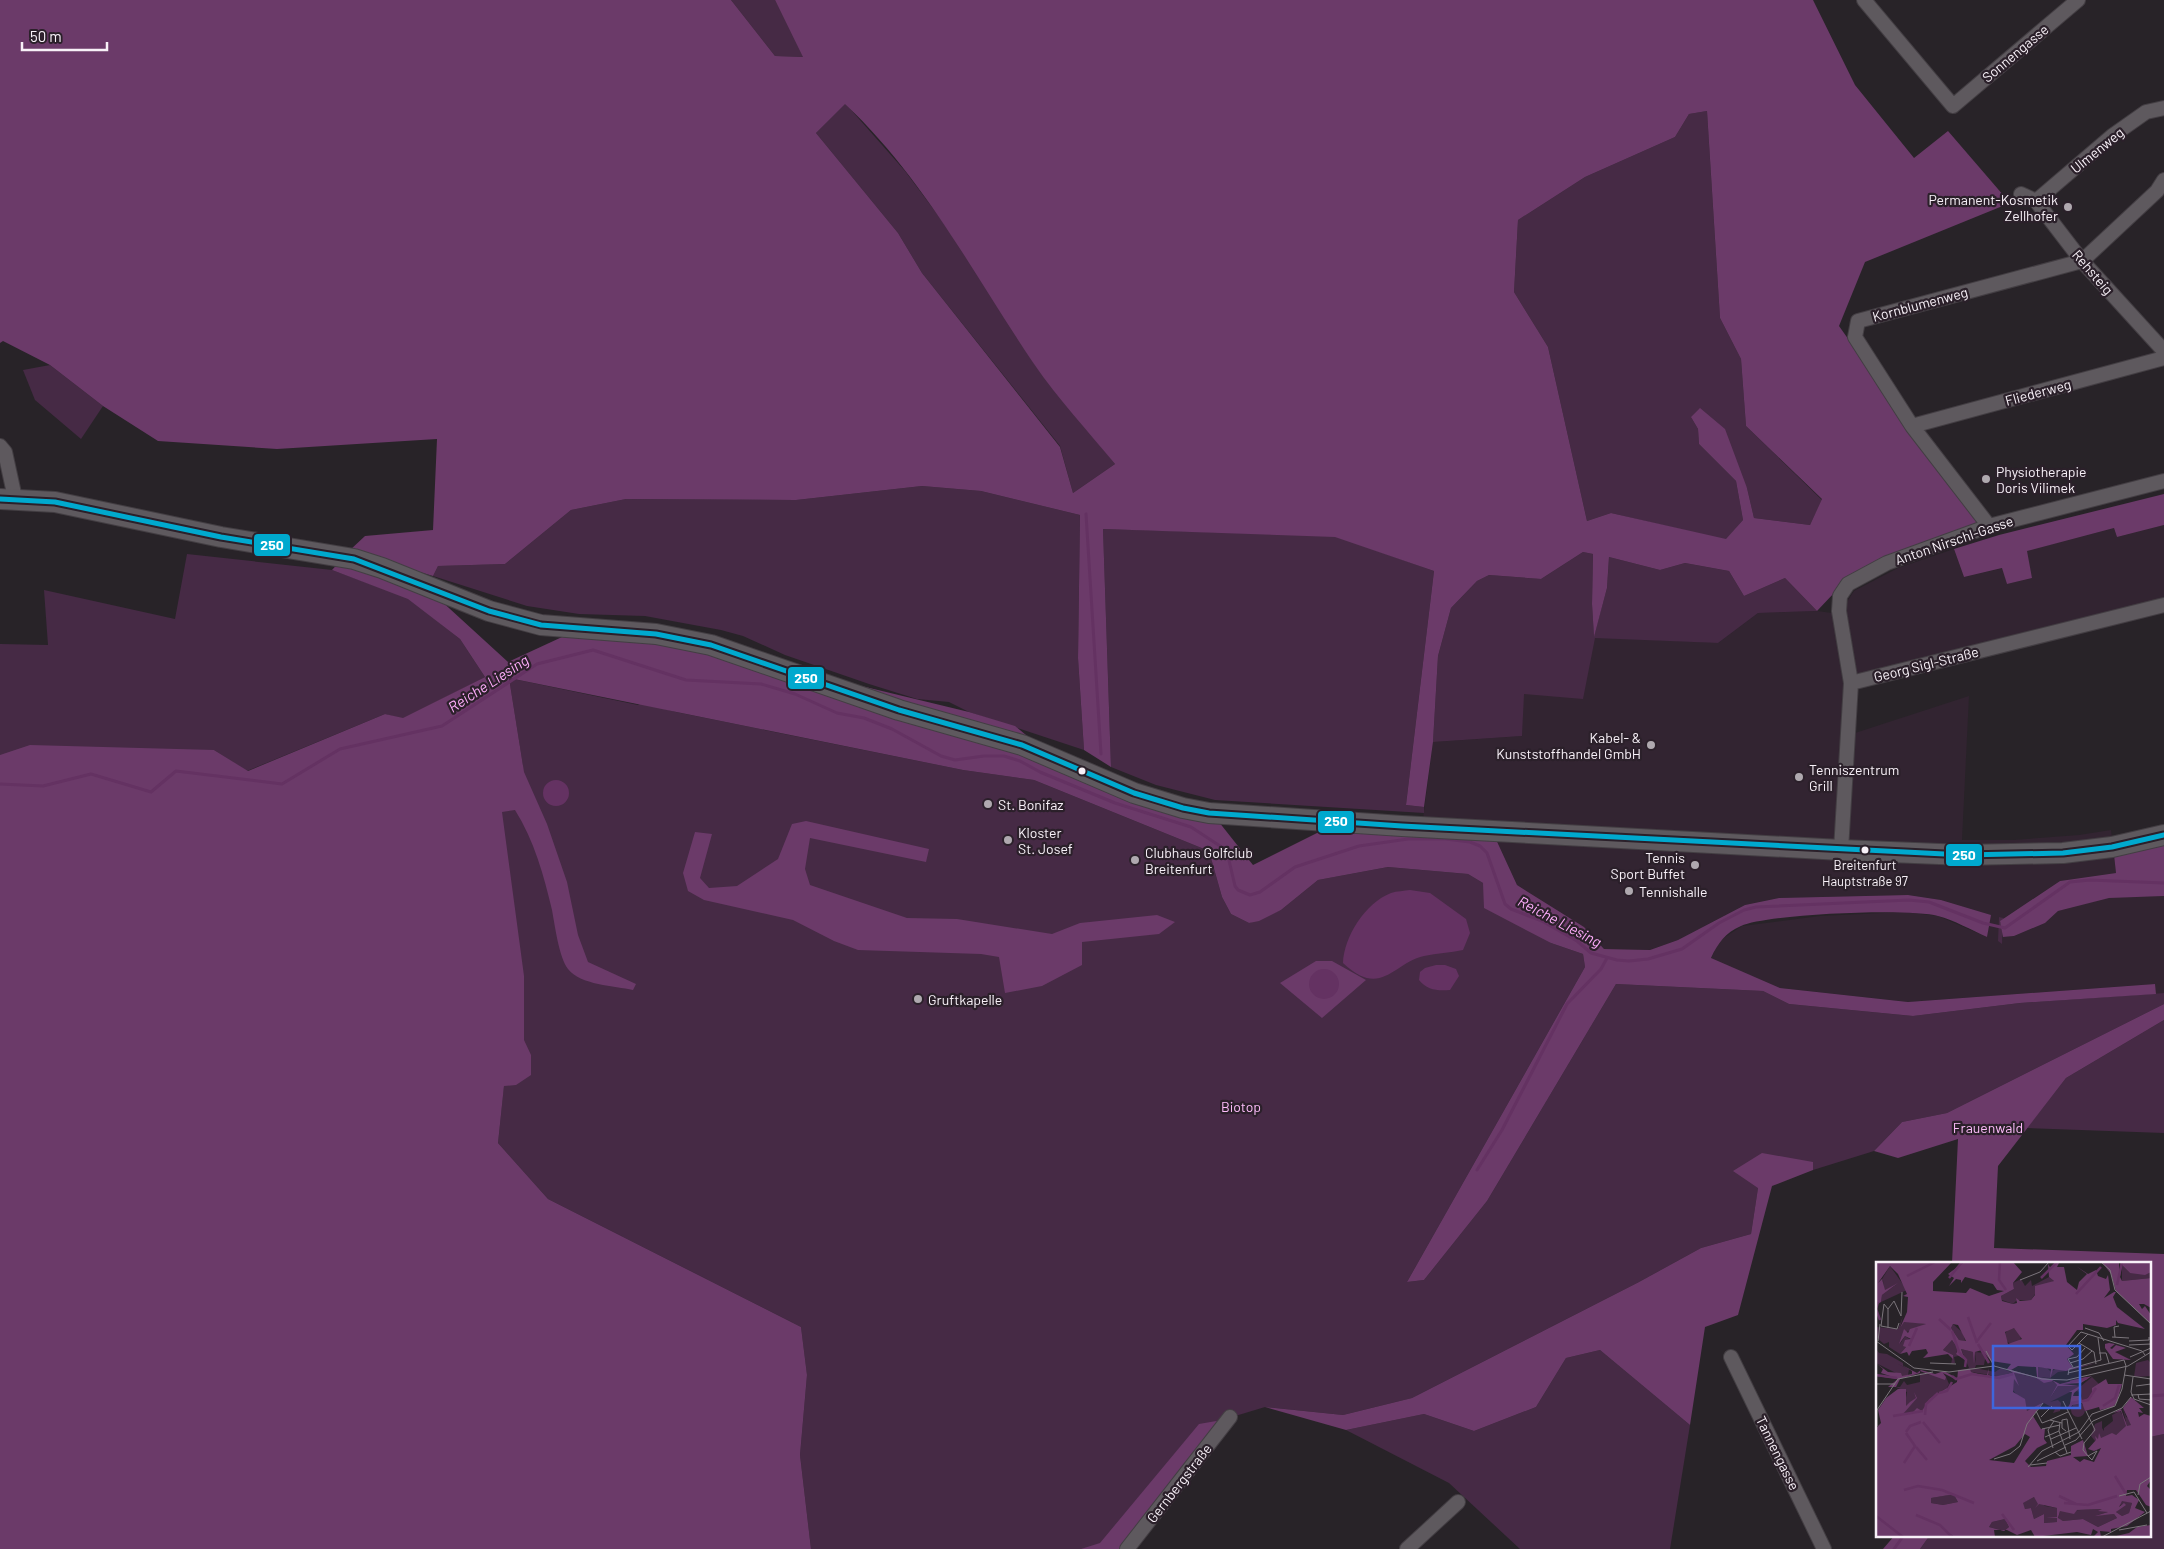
<svg xmlns="http://www.w3.org/2000/svg" width="2164" height="1549" font-family="Barlow,sans-serif">
<rect width="100%" height="100%" fill="#282328"/>
<!-- built -->
<path fill="#322431" d="M2164 525V612L1858 688 1855 733 1969 696 1962 840H2013L2079 835 2111 830 2116 873 2060 881 2004 918 1999 917 2003 941V937L2014 936 2045 923 2058 911 2109 897 2164 896V993L2156 994 2154 984 1908 1002 1780 988 1711 959 1719 941 1742 926 1820 916 1905 912 1938 916 1987 937 1990 915 1941 900 1908 895 1779 898 1745 905 1678 940 1650 950 1604 949 1584 927 1517 885 1488 822 1423 819 1433 742 1522 736 1523 694 1594 637 1718 643 1758 613 1817 611 1832 613 1844 689 1857 688 1843 608 1854 591 1898 568 1954 549 1964 577 2003 568 2007 584 2032 578 2026 551 2114 528 2117 537Z"/>
<!-- green -->
<path fill="#462a45" d="M731 0H775L804 57 775 56Z
M845 103 905 171 958 242 1035 365 1115 464 1073 493 1060 446 922 273 898 233 816 133Z
M1707 111 1720 318 1741 359 1746 426 1822 500 1810 525 1754 518 1747 488 1691 417 1698 429 1699 444 1736 481 1743 520 1726 540 1611 513 1587 521 1548 347 1514 292 1518 220 1585 177 1675 137 1689 114Z
M50 365 103 406 81 439 35 400 23 370Z
M922 486 981 491 1080 515 1078 658 1084 750 969 712 949 702 917 699 869 684 785 655 743 636 721 630 645 616 579 614 527 606 433 576 438 566 505 564 571 510 626 499 796 500Z
M1103 529 1335 536 1434 571 1406 805 1424 807V813L1215 800 1156 785 1111 767Z
M1583 552 1593 554 1592 604 1594 636 1607 588 1609 557 1660 570 1685 563 1729 571 1744 596 1785 578 1817 611 1758 613 1718 643 1595 638 1583 699 1524 694 1522 736 1433 742 1438 656 1451 608 1477 581 1489 575 1541 579Z
M187 554 332 570 408 598 460 639 485 677 403 719 385 714 247 771 214 750 0 755V644L48 645 44 590 175 619Z
M509 678 638 705 642 703 676 712 963 770 1034 780 1209 851 1222 897 1231 914 1249 923 1281 910 1318 880 1388 867 1468 874 1483 883 1551 943 1583 954 1585 967 1407 1282 1424 1280 1487 1201 1616 984 1763 991 1789 1004 1913 1016 2020 1003 2164 993V1004L1947 1113 1902 1122 1874 1151 1813 1170V1162L1758 1188 1751 1234 1701 1248 1639 1282 1412 1398 1343 1415 1265 1407 1222 1420 1095 1549H811L800 1455 807 1375 801 1327 548 1199 498 1143 504 1085 492 786 523 766Z
M1999 917 2004 918 2000 922 2003 927 2002 944 1998 941Z
M2164 1020V1133L2027 1128 2066 1078Z
M1600 1350 1690 1425 1670 1549H1520L1449 1483 1346 1430 1424 1414 1474 1431 1536 1407 1566 1358Z
M2164 1434V1549H1920L1930 1535H2150V1437Z"/>
<!-- forest -->
<path fill="#6b3a69" fill-rule="evenodd" d="M0 0H731L775 56 803 57 775 0H1813L1855 85 1914 158 1948 131 2010 203 1865 262 1839 326 1979 524 1851 575 1817 611 1785 578 1744 596 1729 571 1685 563 1660 570 1609 557 1607 588 1594 637 1592 604 1593 554 1583 552 1541 579 1489 575 1477 581 1451 608 1438 656 1433 742 1424 807 1406 805 1434 571 1335 537 1103 529 1111 767 1084 750 1078 658 1080 515 981 491 922 486 796 500 626 499 571 510 505 564 438 566 433 576 349 551 365 536 433 530 437 439 277 449 158 441 103 406 50 365 3 341 0 343ZM845 104C924 178 974 275 1034 364 1058 399 1088 431 1115 464L1073 493 1060 447 922 273 898 233 816 133ZM1707 111 1720 318 1741 359 1746 426 1822 499 1810 525 1754 518 1747 488 1725 429 1700 408 1691 417 1698 429 1699 444 1736 481 1743 520 1726 539 1611 513 1587 521 1548 347 1514 292 1518 220 1585 177 1675 137 1689 114Z
M2164 494V525L2117 537 2114 528 2027 551 2032 578 2007 584 2002 568 1964 577 1954 549 1999 535Z
M342 559 426 587 508 662 575 631 729 654 969 712 1015 726 1061 764 1215 817 1253 865 1331 826 1488 822 1517 885 1584 927 1604 949 1650 950 1678 940 1745 905 1779 898 1908 895 1941 900 1991 915 1987 937C1971 930 1954 920 1938 916 1908 908 1768 914 1741 926 1725 933 1718 943 1711 958L1780 988 1908 1002 2155 984 2156 994 2020 1003 1913 1016 1789 1004 1763 991 1616 984 1487 1201 1424 1280 1407 1282 1585 967 1583 954 1551 943 1484 908 1483 883 1468 874 1388 867 1318 880 1281 910 1259 921 1249 923 1231 914 1222 897 1209 851 1034 780 963 770 509 678 524 772 547 824 567 882 578 935 588 962 636 984 633 990C615 986 580 985 568 969 559 957 555 926 552 910 544 876 534 840 515 810L502 812 524 976V1040L531 1055V1075L516 1085 504 1086 498 1143 548 1199 801 1327 807 1375 800 1455 811 1549H0V755L30 745 214 750 248 771 385 714 403 718 485 677 460 639 408 599 332 570Z
M806 821 929 849 926 862 810 838 805 869 810 885 907 918 957 919 1052 934 1080 923 1157 915 1175 922 1159 934 1082 942V965L1042 986 1005 993 999 957 981 954 858 950 834 941 793 920 704 900 688 891 683 873 695 832 712 834 700 878 709 888 737 886 778 859 792 824Z
M2164 843V896L2109 898 2058 911 2045 923 2014 936 2003 937 2000 921 2060 881 2116 873 2114 855Z
M1316 961H1332L1366 980 1322 1018 1280 983Z
M2164 1004V1020L2066 1078 1998 1166 1994 1248 2164 1254V1434L2150 1437V1263H1952L1958 1139 1898 1158 1874 1151 1902 1122 1947 1113Z
M1762 1153 1813 1162V1170L1772 1186 1738 1315 1705 1327 1690 1425 1600 1350 1566 1358 1536 1407 1474 1431 1424 1414 1346 1430 1265 1407 1343 1415 1412 1398 1639 1282 1701 1248 1751 1234 1758 1188 1733 1171Z
M1222 1420 1125 1549H1081L1100 1543 1199 1424Z
M1895 1535H1930L1920 1549H1883Z"/>
<!-- water -->
<path fill="#643262" d="M543 793a13 13 0 1 1 26 0a13 13 0 1 1-26 0Z
M1410 890 1430 893 1466 919 1470 933 1463 950C1450 953 1437 953 1424 956 1393 963 1381 999 1343 963 1344 937 1365 903 1391 893 1397 891 1404 891 1410 890Z
M1436 965H1445L1456 969 1459 976 1450 990C1437 991 1427 990 1419 980L1420 972 1425 968Z
M1309 984a15 15 0 1 1 30 0a15 15 0 1 1-30 0Z"/>
<g fill="none" stroke-linecap="round" stroke-linejoin="round">
<!-- stream -->
<path stroke="#643262" stroke-width="3" d="M1086 514 1101 754
M0 784 43 786 91 774 151 792 176 771 282 784 340 749 442 726 537 664 593 650 686 680 761 684 795 694 837 713 864 718 892 729 941 756 955 760 984 756H1004L1020 761 1040 772 1115 803 1191 827 1220 846 1228 856 1235 886 1238 890 1250 895 1260 892 1295 867 1359 846 1408 839H1446L1470 842 1480 846 1487 853 1505 904 1511 909 1542 921 1577 941 1591 953 1617 960 1629 961 1648 959 1682 949 1719 923 1744 910 1756 907 1909 900 1929 902 1983 923 2005 928 2070 882 2090 880 2164 883
M1477 1170 1502 1130 1567 1004 1601 969 1607 958
M2150 1396 2164 1395
M1894 1549 1904 1535"/>
<!-- street casing -->
<g stroke="#433e43" stroke-width="16">
<path id="street" d="M1864 0 1953 106 2078 0
M2021 194 2036 201 2082 261 2164 351
M2036 201 2112 136 2146 112 2164 108
M1912 426 2164 358
M0 446 5 452 15 498
M1989 526 1912 426 1855 337 1858 321 2082 261 2157 191 2164 180
M1851 683 2164 605
M1841 850 1851 683 1839 611 1840 596 1848 584 1887 563 1989 526 2164 481
M1731 1357 1824 1549
M1127 1549 1230 1417
M1407 1549 1458 1502"/>
</g>
<!-- secondary casing -->
<g stroke="#433e43" stroke-width="22">
<path id="secondary" d="M0 499 55 502 221 537 354 559 382 568 489 611 541 625 656 634 711 645 899 710 1022 745 1134 793 1183 808 1209 813 1402 826 1841 850 1964 855 2063 853 2112 847 2164 835"/>
</g>
<!-- street -->
<use href="#street" stroke="#5e595e" stroke-width="14"/>
<!-- secondary -->
<use href="#secondary" stroke="#5e595e" stroke-width="20"/>
<!-- bus-1 casing -->
<g stroke="#2b202a" stroke-width="9">
<path id="bus-1" d="M0 499 55 502 221 537 354 559 489 611 541 625 656 634 711 645 899 710 1022 745 1134 793 1183 808 1209 813 1402 826 1964 855 2063 853 2112 847 2164 835"/>
</g>
<!-- bus-1 -->
<use href="#bus-1" stroke="#00a9ce" stroke-width="5"/>
</g>
<!-- markers -->
<g fill="#afa9af" stroke="#2b202a" stroke-width="2">
<circle cx="2068" cy="207" r="5"/>
<circle cx="1986" cy="479" r="5"/>
<circle cx="1651" cy="745" r="5"/>
<circle cx="1799" cy="777" r="5"/>
<circle cx="988" cy="804" r="5"/>
<circle cx="1008" cy="840" r="5"/>
<circle cx="1135" cy="860" r="5"/>
<circle cx="1695" cy="865" r="5"/>
<circle cx="1629" cy="891" r="5"/>
<circle cx="918" cy="999" r="5"/>
</g>
<g fill="#f8f1f8" stroke="#2b202a" stroke-width="2">
<circle cx="1082" cy="771" r="4.5"/>
<circle cx="1865" cy="850" r="4.5"/>
</g>
<g text-anchor="middle" dominant-baseline="central" stroke-width="4.5" stroke-linejoin="round" paint-order="stroke">
<!-- bus labels -->
<g font-size="13" fill="#f8f1f8" stroke="#2b202a">
<text x="1865" y="865">Breitenfurt<tspan x="1865" dy="16">Hauptstraße 97</tspan></text>
</g>
<!-- street labels -->
<g font-size="14" fill="#f8f1f8" stroke="#2b202a">
<text transform="translate(2015 53) rotate(-40)">Sonnengasse</text>
<text transform="translate(2097 150) rotate(-39)">Ulmenweg</text>
<text transform="translate(2093 272) rotate(49)">Rehsteig</text>
<text transform="translate(1920 304) rotate(-15)">Kornblumenweg</text>
<text transform="translate(2038 392) rotate(-15)">Fliederweg</text>
<text transform="translate(1954 540) rotate(-19)">Anton Nirschl-Gasse</text>
<text transform="translate(1926 664) rotate(-14)">Georg Sigl-Straße</text>
<text transform="translate(1778 1453) rotate(64)">Tannengasse</text>
<text transform="translate(1179 1483) rotate(-52)">Gernbergstraße</text>
</g>
<!-- poi labels -->
<g font-size="14" fill="#f8f1f8" stroke="#2b202a" text-anchor="start">
<text x="2058" y="199" text-anchor="end">Permanent-Kosmetik<tspan x="2058" dy="16">Zellhofer</tspan></text>
<text x="1996" y="471">Physiotherapie<tspan x="1996" dy="16">Doris Vilimek</tspan></text>
<text x="1641" y="737" text-anchor="end">Kabel- &amp;<tspan x="1641" dy="16">Kunststoffhandel GmbH</tspan></text>
<text x="1809" y="769">Tenniszentrum<tspan x="1809" dy="16">Grill</tspan></text>
<text x="998" y="804">St. Bonifaz</text>
<text x="1018" y="832">Kloster<tspan x="1018" dy="16">St. Josef</tspan></text>
<text x="1145" y="852">Clubhaus Golfclub<tspan x="1145" dy="16">Breitenfurt</tspan></text>
<text x="1685" y="857" text-anchor="end">Tennis<tspan x="1685" dy="16">Sport Buffet</tspan></text>
<text x="1639" y="891">Tennishalle</text>
<text x="928" y="999">Gruftkapelle</text>
</g>
<!-- park labels -->
<g font-size="14" fill="#fdbcfa" stroke="#2b202a">
<text x="1241" y="1106">Biotop</text>
<text x="1988" y="1127">Frauenwald</text>
</g>
<!-- water labels -->
<g font-size="15" font-style="italic" fill="#fdacfa" stroke="#2b202a">
<text transform="translate(488 683) rotate(-33)">Reiche Liesing</text>
<text transform="translate(1560 921) rotate(28)">Reiche Liesing</text>
</g>
</g>
<!-- overview -->
<g transform="translate(1876 1262)">
<rect width="275" height="275" fill="#282328"/>
<path d="M246 3 254 11 275 10V16L246 19ZM14 4 31 28 5 40 6 33 21 22 8 29 7 18 3 22ZM173 15 178 19 164 25 155 38H141L137 42 126 38 125 34 138 27 137 21 145 17 149 24 155 18 156 24ZM27 54 24 66 28 59 51 62 28 71 24 82 29 74 35 78H29L31 84 24 92 13 85V80L8 82 0 75V65L22 67ZM77 62 87 71 89 79 83 78 75 66ZM129 74a8 8 0 1 1 16 0a8 8 0 1 1-16 0ZM76 78 82 87 80 91 86 93 78 95 79 101 75 102 77 93 67 88ZM0 87 3 91 11 92 27 101V104L22 102 33 107 32 113 26 116 15 114 20 111 0 101ZM85 87 97 90 100 101 99 90 110 91 108 103H100L99 106 119 110 125 106 137 111 127 115 95 110 82 114V110L93 106ZM272 98 275 101V114L258 115 260 101ZM162 105 171 106 175 110 181 106 190 109 182 110 174 116 162 115ZM44 111 70 115 73 122 70 128 53 137 47 148 27 152 31 130 20 125H24L28 119 31 123 44 120ZM138 111 176 119 181 123 175 135 182 124H205L216 115 223 122 210 138 206 139 205 130 199 129 202 126 174 140 182 138 185 141 184 149 177 151 179 147 168 141 149 155 154 157 151 160 146 156 151 149 149 143 128 117ZM195 148a7 7 0 1 1 14 0a7 7 0 1 1-14 0ZM247 146 250 155 264 161 263 167 251 164 240 173 219 179 215 174 219 162 226 159V166L228 169V166L237 159 236 153 244 149 250 160ZM72 233H78L82 240 67 243 55 241V236ZM158 235 169 244 181 246V260L168 261V252L158 257 155 246 149 247 146 241ZM100 238 119 244V245L102 249 97 240ZM246 238 256 241 253 251 246 254 240 250 248 242 242 244ZM226 247 232 250 222 253 238 252 241 256 222 265 207 257 187 259 182 257 184 249ZM129 257 133 265 128 269 113 265 116 260Z" fill="#462a45"/>
<path d="M0 0H76L57 20V29L90 31 94 26 113 34 128 29 121 28 117 22 89 15 85 21V18L80 17 73 24 78 16 72 12 88 0H137L146 10 137 21 138 27 125 34 126 39 137 42 141 41 140 36 144 39 155 38 159 33V24L178 19 173 15 172 2 175 7 180 0 183 1 181 5H188L191 20 201 28 203 20 211 12 200 4 212 12 220 8 222 14 230 17 232 13 234 28 228 36 238 30H240L237 35 241 45 269 67 242 61 240 58V63L231 66 207 62V68H201L190 83 198 92 191 97 197 106 220 101 190 109 177 107 174 117 184 122 216 114 205 121 186 122 204 124 205 125 198 131 197 134H205L206 139 216 134V126L230 117 232 122H246L241 140 237 145 224 148 223 145 209 149 206 141 196 143 193 148 196 130H193L204 124H182L174 136 181 123 177 119 168 121 159 115 138 111 143 124 138 117 137 130 149 137 151 149 166 141 157 154 165 167 169 166 168 177 171 181 161 186 149 199 155 205 170 204 171 199 195 193V184L207 178 212 194 197 195 204 200 208 197 218 200 225 186 218 189 212 187 220 178 219 174 222 177 223 171 225 176 236 171 240 173 250 164 245 149 237 151 245 147 251 164 255 163 247 146 255 135 268 146H263L267 151 262 150 263 155 268 152 275 154V218L271 224 275 228V245L270 243 260 228H251L250 234 256 233 263 238 259 246 269 250 251 264 235 267V270L224 269 225 275 218 274 222 270 217 267 215 273 201 270 159 275 155 268 141 273 131 268H118L119 275H78L73 271 75 275H0V166L5 161 2 148 10 136 22 127H30V144L34 140 40 136 38 130 41 136 27 152H35L41 146 46 149 53 137 81 120 82 108 94 107 95 110 105 113H111L113 106 112 113 117 115 137 111 131 107 135 102 115 99 106 88 99 90 98 102 97 90 85 87 89 98 80 92 82 87 76 78 67 88 77 93V97L72 92 47 96 52 91 50 87 36 89 33 94 31 90 24 92 30 85 27 84 29 78 35 77 29 74 23 82 28 67 32 71 34 67 50 62 28 60 24 66 31 50 32 35 27 34 31 32 22 12 14 4 2 21 6 17 9 28 22 21 6 33 5 40 0 43ZM77 62 82 63 90 79 83 78 75 66ZM138 66 146 77 132 82 129 70ZM142 104 160 105 161 115 135 108ZM162 105 175 107 174 117 162 115ZM149 172 154 175 138 201 113 198 139 184ZM73 233H78L82 240 67 243 55 241V236ZM158 235 162 242 159 246 163 242 181 246V255H170L181 256V260L168 261V252L158 257 155 246 149 247 147 241ZM246 239 256 241 253 251 246 254 240 250 250 243 248 241 243 245ZM226 247 222 249 232 250 219 254 238 252 241 256 222 265 207 257 187 259 182 256 184 249 198 252 201 248ZM129 257 133 265 128 269 113 265 116 260ZM226 0H243V10L245 0H275V10L269 13 254 11 246 3 244 15 246 19 275 16V46L268 42H263L266 47 269 44 275 53V62L240 29 235 12ZM233 81 239 82 234 86 236 87 240 83 250 86 239 90 255 98 237 97 229 86V82ZM0 101 12 110 25 111 26 114 36 112V109L22 101 41 111 45 108 59 112 68 109 77 114V116L67 111 70 115 69 118 44 109V111L24 117 20 125H12L22 117 0 114H14L5 111 7 107ZM275 263V275H236L253 271 261 265Z" fill="#6b3a69" fill-rule="evenodd"/>
<path fill="none" stroke="#643262" stroke-width="2.5" d="M124 0 123 18 130 28M31 14 59 0M73 16 86 0M165 16 181 0M241 23 246 0M200 32 225 5M2 40 0 47 4 58M92 55 101 81M63 57 75 68M76 69 83 90 90 98 89 105M101 79 115 61M102 82 113 101M33 84 41 66M0 113 21 116M76 114 80 117 96 112 123 116 137 112M194 120 211 116M63 131 71 129 76 120M227 144 239 136 243 123M193 146 196 141 212 138 220 126M49 153 50 142 62 131M17 154 47 149M47 160 64 181M30 170 34 164 45 160M40 185 51 198M28 201 39 184 30 171M239 214 250 232M28 228 42 224 66 228 98 241M183 234 200 242M188 241 212 243 241 234M126 252 138 268M40 253 64 263 76 275M0 254 27 275"/>
<path fill="none" stroke="#7b757b" stroke-width="1" d="M225 0 234 8 239 28 275 62M144 18 164 10 173 0M5 64 8 42 12 47 18 39 25 54 26 30M5 64 21 67 23 61M12 66V47M209 66 223 71 228 79M212 72 196 88 192 84 205 70 266 89 269 93M236 75 253 76M239 75 238 65 243 64M0 79 38 106 73 110 118 104 166 117 191 118 252 104 275 90M2 79 4 62M253 79 273 78V75M203 81 218 90 220 102M253 83 275 82M110 89 118 104M223 91H230L233 101M254 95 275 86M54 101 80 102M194 101 207 97 216 89M197 105 192 97 201 95 209 86M192 113 193 107 225 98 222 76M248 113 275 117M257 115 255 130 258 137 275 143M0 122H19M260 124 275 122M262 132 263 137 275 138M255 133 275 132M187 139 206 177M160 149 166 161 174 158 186 161M210 149 219 168 208 181 207 188 212 194 216 198 221 189 212 194M165 155 176 144M174 158 192 150M184 160 183 169 191 191M1 164V148L22 117 57 110M166 167 184 163M190 169 186 166V158L191 157 194 177M169 175 183 169M175 177 200 166M189 183 200 178 217 159 246 146 255 135M177 186 172 168 178 159M179 190 184 194 195 190M118 197 134 192 144 184 151 162 167 141M161 199 190 185M154 203 171 201M152 205 166 189 203 170 216 152 239 144 246 127 250 104 248 98 192 111M262 233 264 222 275 215M243 234 258 230 271 251M243 268 271 263M119 275H136M226 275 275 249"/>
<path fill="#3e66dd" fill-opacity="0.15" stroke="#3e66dd" stroke-width="2.5" d="M117 84H204V146H117Z"/>
<rect width="275" height="275" fill="none" stroke="#f8f1f8" stroke-width="2.5"/>
</g>
<g stroke="#2b202a" stroke-width="2">
<rect x="253" y="533" width="38" height="24" rx="5" fill="#00a9ce"/>
<rect x="787" y="666" width="38" height="24" rx="5" fill="#00a9ce"/>
<rect x="1317" y="810" width="38" height="24" rx="5" fill="#00a9ce"/>
<rect x="1945" y="843" width="38" height="24" rx="5" fill="#00a9ce"/>
</g>
<g font-size="14" text-anchor="middle" font-weight="bold" fill="#fff">
<text x="272" y="550">250</text>
<text x="806" y="683">250</text>
<text x="1336" y="826">250</text>
<text x="1964" y="860">250</text>
</g>
<!-- scale -->
<path d="M22 42v8h85v-8" fill="none" stroke="#f8f1f8" stroke-width="2.5"/>
<text x="30" y="42" font-size="15" fill="#f8f1f8" stroke="#2b202a" stroke-width="4" paint-order="stroke">50 m</text>
</svg>
